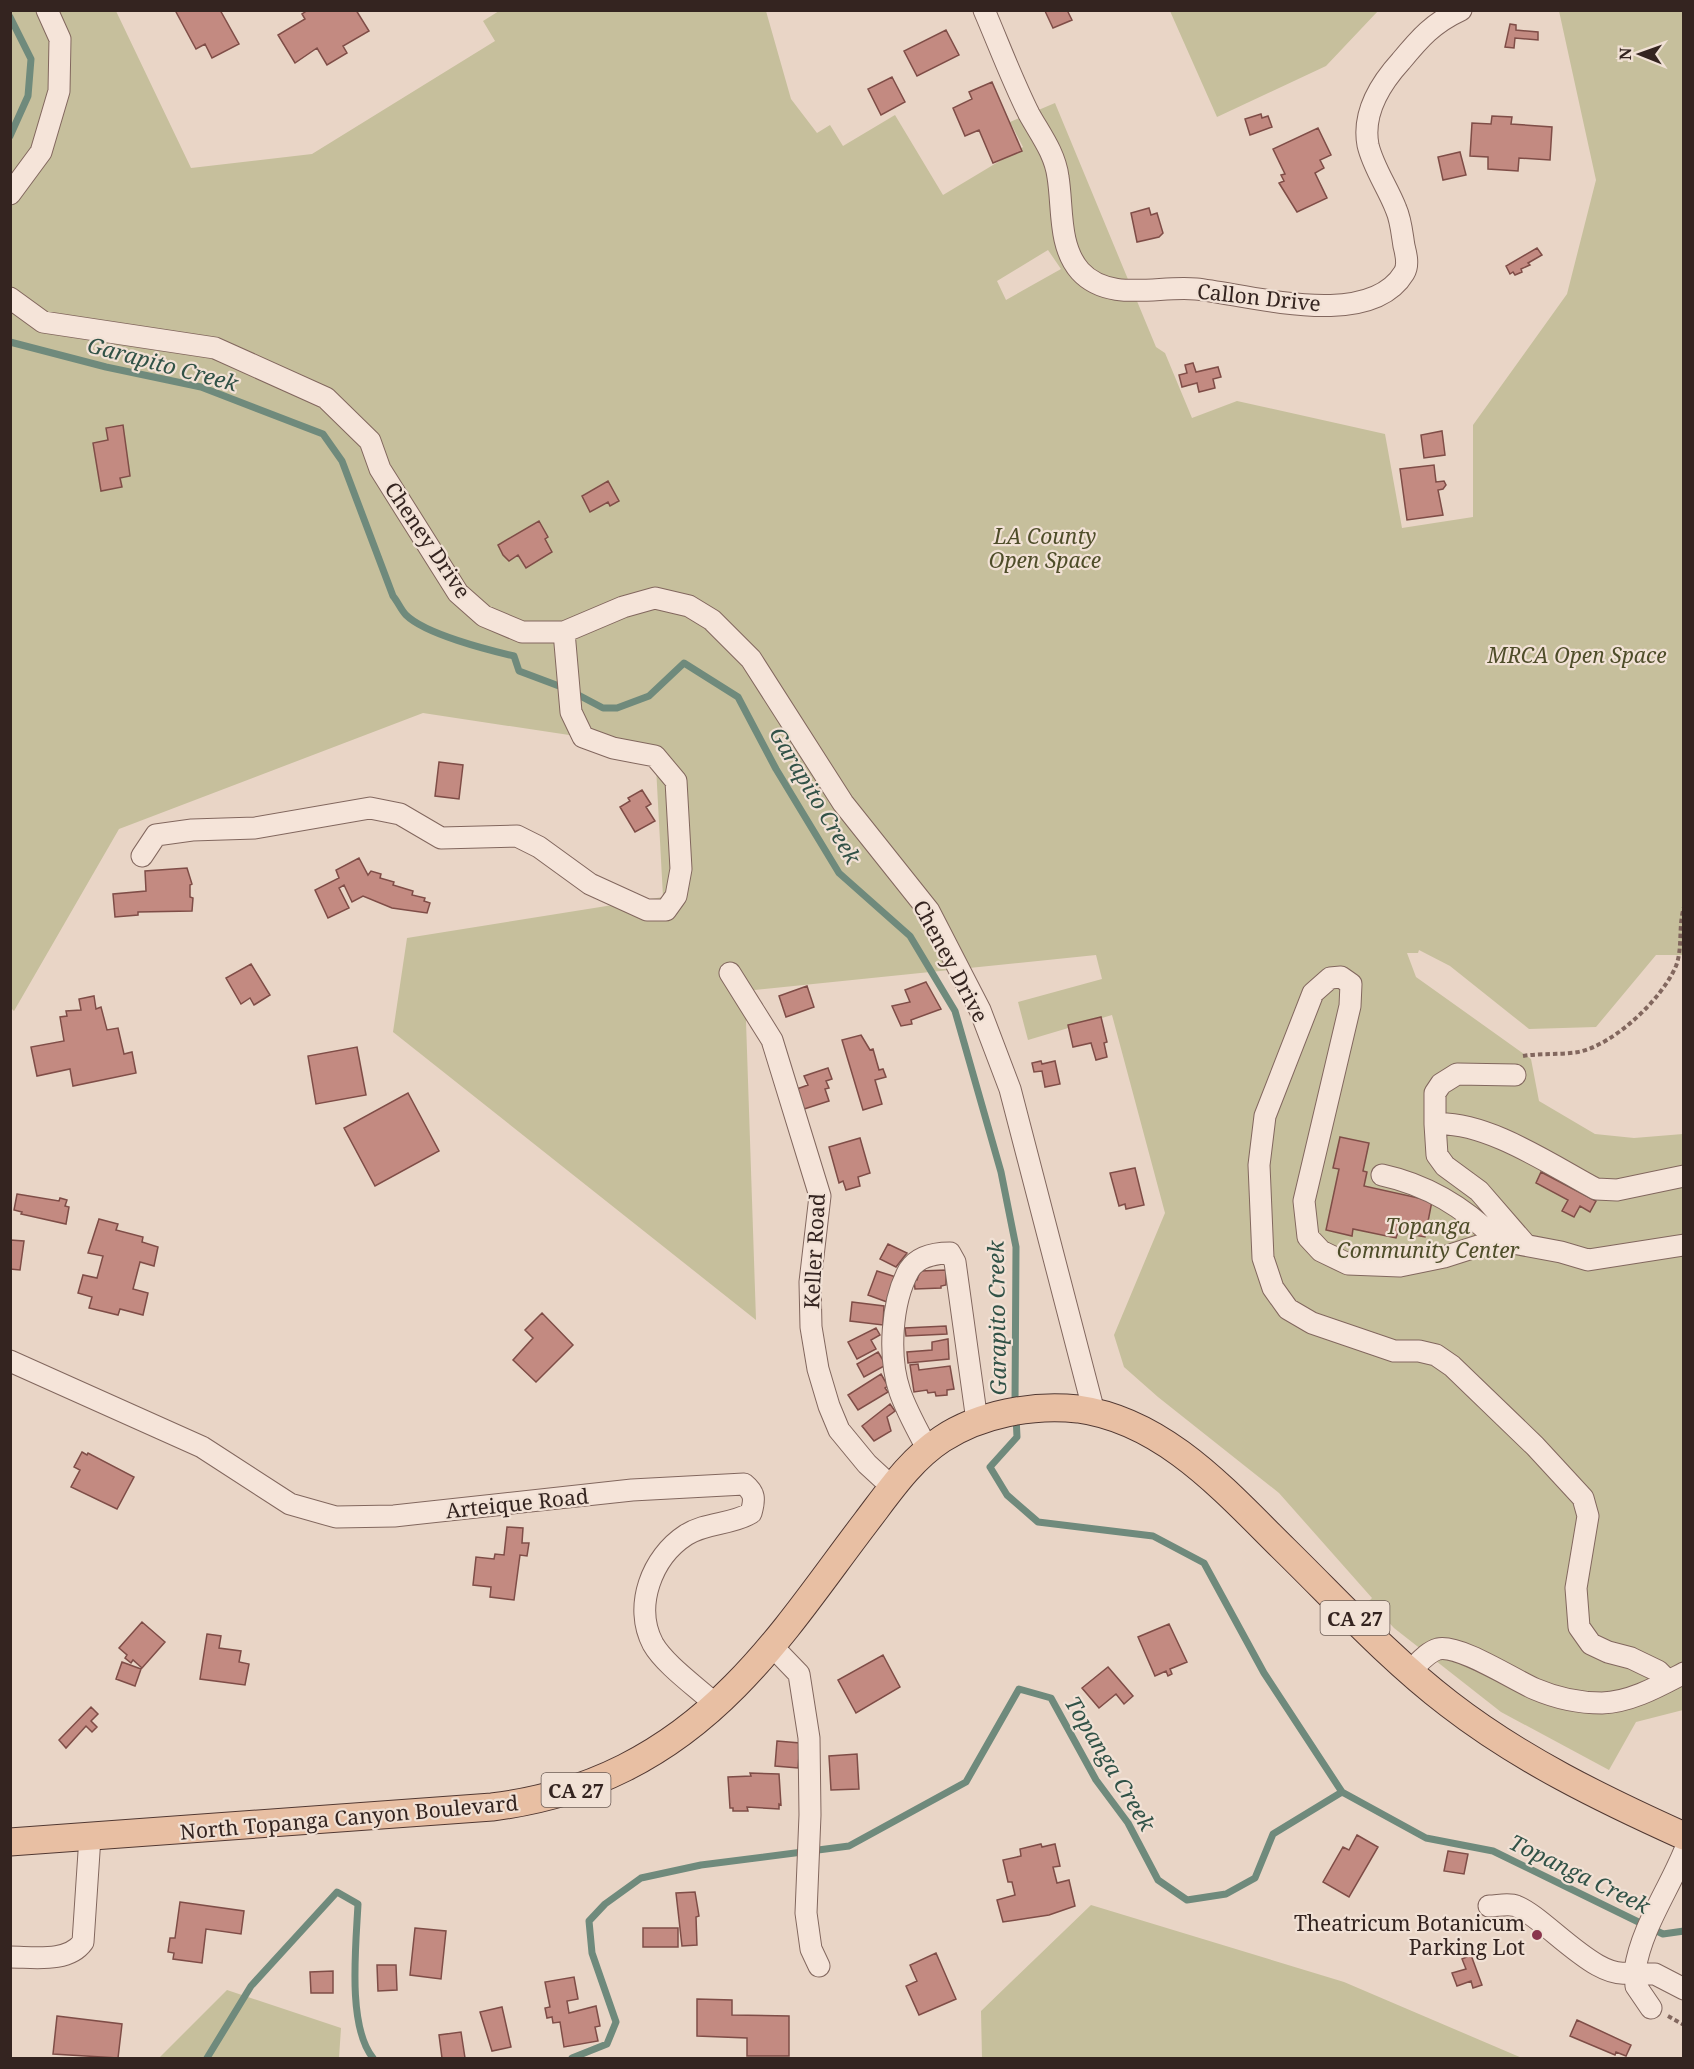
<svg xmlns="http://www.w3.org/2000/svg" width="1694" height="2069" font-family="'Noto Serif',serif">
<rect width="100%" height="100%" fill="#e9d5c6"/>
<!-- green -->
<path fill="#c6bf9c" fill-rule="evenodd" d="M11 11H116L191 168 312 154 495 41 483 21 499 11H766L791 99 817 133 830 125 843 146 895 115 943 195 1023 147 1010 122 1055 103 1156 347 1165 353 1192 418 1237 401 1385 434 1402 528 1473 517V425L1567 294 1596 180 1559 11H1683V955H1656L1596 1027 1529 1029 1450 966 1419 950 1418 953H1407L1416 977 1531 1059 1539 1101 1595 1134 1634 1138 1683 1134V1710L1636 1722 1609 1770 1501 1712 1394 1628 1369 1601 1372 1598 1279 1493 1158 1397 1124 1367 1114 1335 1165 1213 1112 1015 1028 1040 1018 1002 1102 979 1096 955 745 991 756 1320 393 1032 407 938 663 897 655 748 423 713 119 829 14 1011 11 1008ZM1048 250 1061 269 1006 300 997 281Z
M1170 11H1378L1326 66 1217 117Z
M1091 1905 1344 1982 1522 2058H982L981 2011Z
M227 1990 341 2028 339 2058H159Z"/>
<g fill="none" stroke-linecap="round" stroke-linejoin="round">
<!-- stream -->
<path stroke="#6f8a7c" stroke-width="7" d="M10 17 31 59 28 96 10 136
M10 342 106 367 201 387 323 434 342 461 393 596C398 602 401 610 406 615 425 634 488 650 514 656L519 671 567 689 603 708H617L649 696 684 663 738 697 776 769 839 873 910 936 955 1011 1001 1172 1016 1247 1015 1405
M1016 1416 1017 1437 990 1467 1007 1495 1038 1522 1153 1536 1204 1563 1264 1673 1342 1792
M207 2058 251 1986 337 1892 358 1904C356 1945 347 2026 373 2058
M572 2058 607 2044 616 2022 592 1953 589 1921 605 1904 641 1878 701 1865 849 1846 966 1782 1019 1689 1051 1698 1096 1780 1128 1823 1158 1880 1187 1900 1226 1894 1255 1878 1273 1834 1342 1792 1426 1838 1493 1851 1663 1934 1684 1931"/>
</g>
<!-- building -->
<path fill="#c38a81" stroke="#7f4d47" stroke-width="1.5" d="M175 10H220L239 44 212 58 205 44 196 49Z
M308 10H356L369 31 343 46 347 53 327 65 317 48 295 63 278 35 305 19 302 14Z
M1042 10H1067L1072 20 1053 28 1045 11Z
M1510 24 1516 25V30L1538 32V40L1515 38 1514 48 1505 47Z
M946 30 959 55 917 76 904 51Z
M892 77 905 102 881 115 868 89Z
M992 82 1022 151 993 163 979 130 965 136 953 108 972 99 969 92Z
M1261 114 1262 118 1268 116 1272 127 1250 135 1245 119Z
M1492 116 1512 117 1511 124 1552 127 1550 160 1519 158 1518 171 1488 169V157L1470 156 1472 123 1491 124Z
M1318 128 1331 155 1320 160 1324 168 1315 173 1327 198 1297 212 1279 183 1284 181 1281 175 1285 174 1273 149Z
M1460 152 1466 175 1443 180 1438 157Z
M1149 208 1151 215 1157 213 1163 233 1159 237 1137 242 1131 213Z
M1537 248 1542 255 1528 263 1530 265 1521 269 1522 272 1515 275 1513 272 1510 274 1506 266Z
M1193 363 1196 372 1218 367 1221 377 1213 379 1215 388 1199 392 1197 383 1182 387 1179 375 1187 373 1185 365Z
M123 425 130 476 120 478 122 487 101 491 93 443 108 440 106 428Z
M1442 431 1445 455 1424 458 1421 435Z
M1434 465 1436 482 1444 481 1446 485 1443 489 1438 490 1443 515 1407 520 1400 469Z
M608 481 619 501 610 506 608 502 590 512 582 496Z
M539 521 548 537 545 539 552 552 526 568 518 555 509 561 503 555 498 545Z
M439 762 463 765 459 799 435 796Z
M642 790 651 804 646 807 655 821 635 832 620 807 630 801 628 798Z
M359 858 368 875 371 871 381 874 380 878 394 882 393 885 413 891 412 895 425 898 424 901 430 903 427 913 392 908 363 896 352 902 344 885 339 888 349 908 328 918 315 890 339 878 336 870Z
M187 868 192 884 190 885V897L193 898 192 911 138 912V915L115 917 113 894 146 891 145 871Z
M251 964 270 995 254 1005 250 998 241 1004 226 978Z
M926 982 941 1009 911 1020 912 1024 901 1026 892 1006 910 1002 905 990Z
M807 986 814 1007 786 1017 779 996Z
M94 996 96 1009 101 1007 107 1030 118 1028 124 1054 132 1052 136 1073 73 1086 70 1069 37 1076 31 1047 64 1041 60 1017 67 1016 66 1011 81 1010 79 999Z
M1101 1017 1107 1042 1104 1043 1107 1057 1096 1060 1091 1043 1073 1047 1068 1025Z
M861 1035 870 1050 873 1049 879 1070 883 1069 886 1077 875 1080 882 1104 863 1110 842 1040Z
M357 1047 366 1095 316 1104 308 1056Z
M1041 1061 1042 1064 1055 1061 1060 1084 1045 1087 1042 1071 1034 1072 1032 1063Z
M828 1068 832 1079 826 1081 829 1088 825 1089 829 1101 801 1110 794 1090 808 1085 804 1076Z
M408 1093 439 1151 375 1186 344 1128Z
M1340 1137 1369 1143 1363 1171 1367 1172 1364 1186 1432 1201 1425 1237 1398 1232 1396 1238 1353 1229 1352 1236 1326 1230 1339 1169 1333 1168Z
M860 1138 870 1173 858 1177 860 1186 846 1190 843 1181 839 1183 829 1147Z
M1135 1168 1144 1205 1126 1209 1125 1204 1119 1206 1110 1173Z
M1541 1172 1596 1201 1590 1212 1580 1206 1574 1217 1562 1211 1568 1200 1536 1183Z
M17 1194 59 1201 60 1198 67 1200 65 1206 69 1207 66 1224 21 1214 22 1212 14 1210Z
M99 1219 118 1224 116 1230 143 1237 142 1242 158 1247 154 1266 140 1262 133 1289 148 1293 143 1315 120 1309 118 1315 89 1308 92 1297 78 1293 83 1275 97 1278 103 1256 88 1253Z
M10 1240 24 1241 20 1270 10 1269Z
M888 1244 907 1253 896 1267 880 1259Z
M946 1270V1285L941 1286V1288L915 1289 914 1280H917L920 1271Z
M877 1271 896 1277 887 1302 868 1295Z
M852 1302 884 1306 883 1325 850 1321Z
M542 1313 573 1345 536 1382 513 1360 533 1338 525 1330Z
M946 1326 947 1334 906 1336 905 1328Z
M876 1328 880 1335 871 1340 876 1349 857 1359 848 1342Z
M948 1339 949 1359 908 1363 907 1352 932 1350V1342Z
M878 1352 886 1365 864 1377 857 1364Z
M918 1364 919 1370 950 1366 954 1389 947 1390V1395L936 1396 935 1392 928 1393 927 1390 914 1392 910 1365Z
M881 1374 888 1386 885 1388 888 1392 858 1410 848 1395Z
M890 1404 895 1411 887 1417 891 1431 874 1441 862 1426Z
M82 1452 87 1455 88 1453 134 1477 117 1509 71 1487 80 1470 74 1467Z
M507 1527 523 1528 522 1543H529L527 1556 520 1555 514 1600 490 1597 491 1587 473 1585 476 1557 494 1559 495 1554 504 1555Z
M142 1622 165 1642 142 1668 133 1660 131 1663 125 1658 127 1655 119 1648Z
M1169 1624 1187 1662 1170 1669 1172 1674 1168 1676 1166 1671 1155 1676 1138 1637Z
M207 1634 221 1636 219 1648 241 1651 239 1662 249 1664 245 1685 200 1679Z
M883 1655 900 1687 856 1713 838 1680Z
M122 1662 141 1669 135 1686 116 1679Z
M1108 1667 1133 1696 1124 1704 1116 1694 1099 1708 1082 1688Z
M91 1707 98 1714 91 1721 97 1727 92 1732 86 1726 66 1748 59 1740Z
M777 1741 800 1743 798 1768 775 1766Z
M857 1754 859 1789 831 1790 829 1756Z
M750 1773 779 1774 781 1805 779 1804V1809L747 1807 748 1811H733V1808H730L728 1777 751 1776Z
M1357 1835 1378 1847 1349 1897 1323 1882 1343 1847 1349 1850Z
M1041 1844 1042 1847 1055 1844 1060 1866 1053 1867 1057 1883 1069 1880 1075 1906 1049 1915 1003 1922 997 1900 1015 1895 1012 1882H1008L1003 1860 1021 1856 1020 1849Z
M1448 1851 1468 1854 1464 1874 1444 1871Z
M695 1892 699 1916 696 1917 697 1945 682 1946 676 1893Z
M180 1902 244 1911 241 1934 206 1929 202 1963 173 1959 174 1953 168 1952 170 1938H175Z
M415 1928 446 1931 441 1979 410 1975Z
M643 1928H678V1947H643Z
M936 1953 956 1999 919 2015 906 1986 917 1981 910 1965Z
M1471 1955 1482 1985 1473 1988 1471 1981 1457 1986 1452 1973 1466 1969 1462 1959Z
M377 1965H396L397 1990 378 1991Z
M333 1971V1993H311L310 1972Z
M574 1977 578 1999 567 2001 569 2013 596 2006 600 2026 595 2027 598 2041 564 2047 560 2022 553 2023 552 2017 547 2018 545 2008 550 2007 545 1982Z
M697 1999 732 2000V2015L789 2016V2056H747V2038L697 2036Z
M502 2007 511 2047 492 2051 480 2012Z
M57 2016 122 2024 118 2058 53 2054Z
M1577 2020 1631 2045 1626 2056 1616 2052 1615 2055 1570 2036Z
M461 2032 465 2058H442L439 2035Z"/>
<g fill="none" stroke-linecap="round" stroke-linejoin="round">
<!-- minor casing -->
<g stroke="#82675e" stroke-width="23">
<path id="minor" d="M984 10C999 45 1012 80 1029 114 1040 134 1055 153 1058 177 1063 207 1058 246 1080 271 1109 303 1159 285 1196 289 1251 295 1369 331 1404 273 1409 265 1406 254 1404 246 1402 234 1401 220 1396 209 1388 188 1373 167 1368 145 1362 113 1381 83 1401 61 1420 38 1433 23 1461 10
M10 194 41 152 59 91 60 39 47 10
M10 298 43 322 215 348 326 398 370 441 380 469 458 593 484 616 522 632H564L623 607 655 598 689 606 712 620 751 659 843 803 929 911 980 1010 1010 1089 1094 1412
M142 856 156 835 192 830 255 828 370 808 400 814 441 838 517 836 539 847 590 884 647 910H666L676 896 681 869 676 781 655 756 613 748 583 737 571 712 564 632
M730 973 772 1040 820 1196 810 1282 811 1327 818 1369 829 1406 839 1430 867 1464 892 1487
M1515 1075 1457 1074 1441 1084 1435 1093V1124L1437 1155 1445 1166 1479 1191 1525 1244
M1435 1124C1487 1121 1551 1165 1596 1189L1617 1190 1684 1176
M1382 1175C1428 1185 1464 1207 1497 1240
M10 1361 202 1447 290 1504 336 1517 394 1516 632 1490 744 1484C755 1493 755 1499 751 1513 731 1525 706 1522 686 1535 652 1557 633 1606 653 1644 665 1665 698 1688 716 1705
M928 1450C918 1431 907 1412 900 1392 888 1357 891 1302 909 1270 918 1256 935 1253 950 1253L955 1262 977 1421
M771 1645 799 1674 809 1738 810 1815 806 1913 811 1949 819 1966
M1409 1672C1418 1664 1427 1652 1438 1649 1459 1644 1514 1680 1535 1689 1556 1698 1579 1703 1602 1703 1631 1702 1659 1686 1684 1673
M1668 1681 1658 1671 1631 1658 1608 1652 1591 1644 1579 1627 1576 1588 1588 1516 1583 1498 1535 1446 1452 1366 1436 1355 1419 1351H1394L1312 1323 1288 1309 1273 1288 1263 1258 1259 1165 1265 1116 1313 993 1330 978 1341 977 1351 984 1350 1006 1304 1201 1308 1237 1321 1251 1348 1264 1400 1266 1444 1257 1497 1240 1561 1252 1588 1260 1684 1245
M1489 1906C1497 1906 1509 1903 1516 1906 1546 1917 1602 1989 1635 1970 1641 1929 1668 1891 1684 1852
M10 1957C34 1957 68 1963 83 1942L90 1837
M1651 2008 1636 1986 1635 1970 1645 1974H1655L1684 1989"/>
</g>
<!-- major casing -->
<g stroke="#513832" stroke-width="29">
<path id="major" d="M10 1842 492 1807C589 1795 667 1755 735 1686 784 1637 824 1577 866 1522 889 1492 910 1460 942 1439 980 1414 1033 1404 1078 1409 1165 1421 1226 1492 1285 1550 1338 1602 1390 1659 1449 1704 1520 1759 1602 1799 1684 1836"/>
</g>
<!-- path -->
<path stroke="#82675e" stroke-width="4" stroke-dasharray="4.5 3" stroke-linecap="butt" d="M1523 1056C1541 1053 1560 1055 1578 1052 1614 1045 1662 999 1676 966 1683 947 1678 927 1684 907
M1668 2016 1684 2025"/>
<!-- minor -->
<use href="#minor" stroke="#f5e4d9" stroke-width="21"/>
<!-- major -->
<use href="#major" stroke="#e8bfa3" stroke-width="27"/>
</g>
<!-- markers -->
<circle fill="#8a354d" stroke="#f1e1d5" stroke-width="2" cx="1537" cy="1935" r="6"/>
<g text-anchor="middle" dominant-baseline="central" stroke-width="4.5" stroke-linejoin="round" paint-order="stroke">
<!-- shield labels -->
<g fill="#f1e1d5" stroke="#6d5d56" stroke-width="1.5">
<rect x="1320.5" y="1601" width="69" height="34" rx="4.5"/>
<rect x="541.5" y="1773" width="69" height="34" rx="4.5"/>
</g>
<g font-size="20" font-weight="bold" fill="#342420">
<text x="1355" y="1618">CA 27</text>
<text x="576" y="1790">CA 27</text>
</g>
<!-- street labels -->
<g font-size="21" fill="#342420" stroke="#f1e1d5">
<text transform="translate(1259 297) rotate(6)">Callon Drive</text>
<text transform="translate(428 540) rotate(56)">Cheney Drive</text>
<text transform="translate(951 961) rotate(62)">Cheney Drive</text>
<text transform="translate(814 1251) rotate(-87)">Keller Road</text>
<text transform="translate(517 1503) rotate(-6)">Arteique Road</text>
<text transform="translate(349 1817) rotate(-5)">North Topanga Canyon Boulevard</text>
</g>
<!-- park labels -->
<g font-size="21" font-style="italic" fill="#4e4d29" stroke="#f1e1d5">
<text x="1045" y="536">LA County<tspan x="1045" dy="24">Open Space</tspan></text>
<text x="1577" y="655">MRCA Open Space</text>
<text x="1428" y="1226">Topanga<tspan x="1428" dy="24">Community Center</tspan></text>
</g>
<!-- poi labels -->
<g font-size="21" fill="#342420" stroke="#f1e1d5" text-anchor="end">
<text x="1525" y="1923">Theatricum Botanicum<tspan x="1525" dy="24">Parking Lot</tspan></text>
</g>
<!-- water labels -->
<g font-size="22" font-style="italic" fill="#315247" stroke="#f1e1d5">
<text transform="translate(163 363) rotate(15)">Garapito Creek</text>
<text transform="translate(816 795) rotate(59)">Garapito Creek</text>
<text transform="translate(996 1318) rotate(-91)">Garapito Creek</text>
<text transform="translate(1111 1763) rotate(59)">Topanga Creek</text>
<text transform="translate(1580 1873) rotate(26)">Topanga Creek</text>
</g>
</g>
<!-- border -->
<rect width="1694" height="2069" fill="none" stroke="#342420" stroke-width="24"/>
<!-- north arrow -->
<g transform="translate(1640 54) rotate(271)" stroke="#f1e1d5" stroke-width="4.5" paint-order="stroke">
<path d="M0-4.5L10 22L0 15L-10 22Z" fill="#342420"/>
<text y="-9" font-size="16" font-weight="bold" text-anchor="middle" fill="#342420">N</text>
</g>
</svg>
